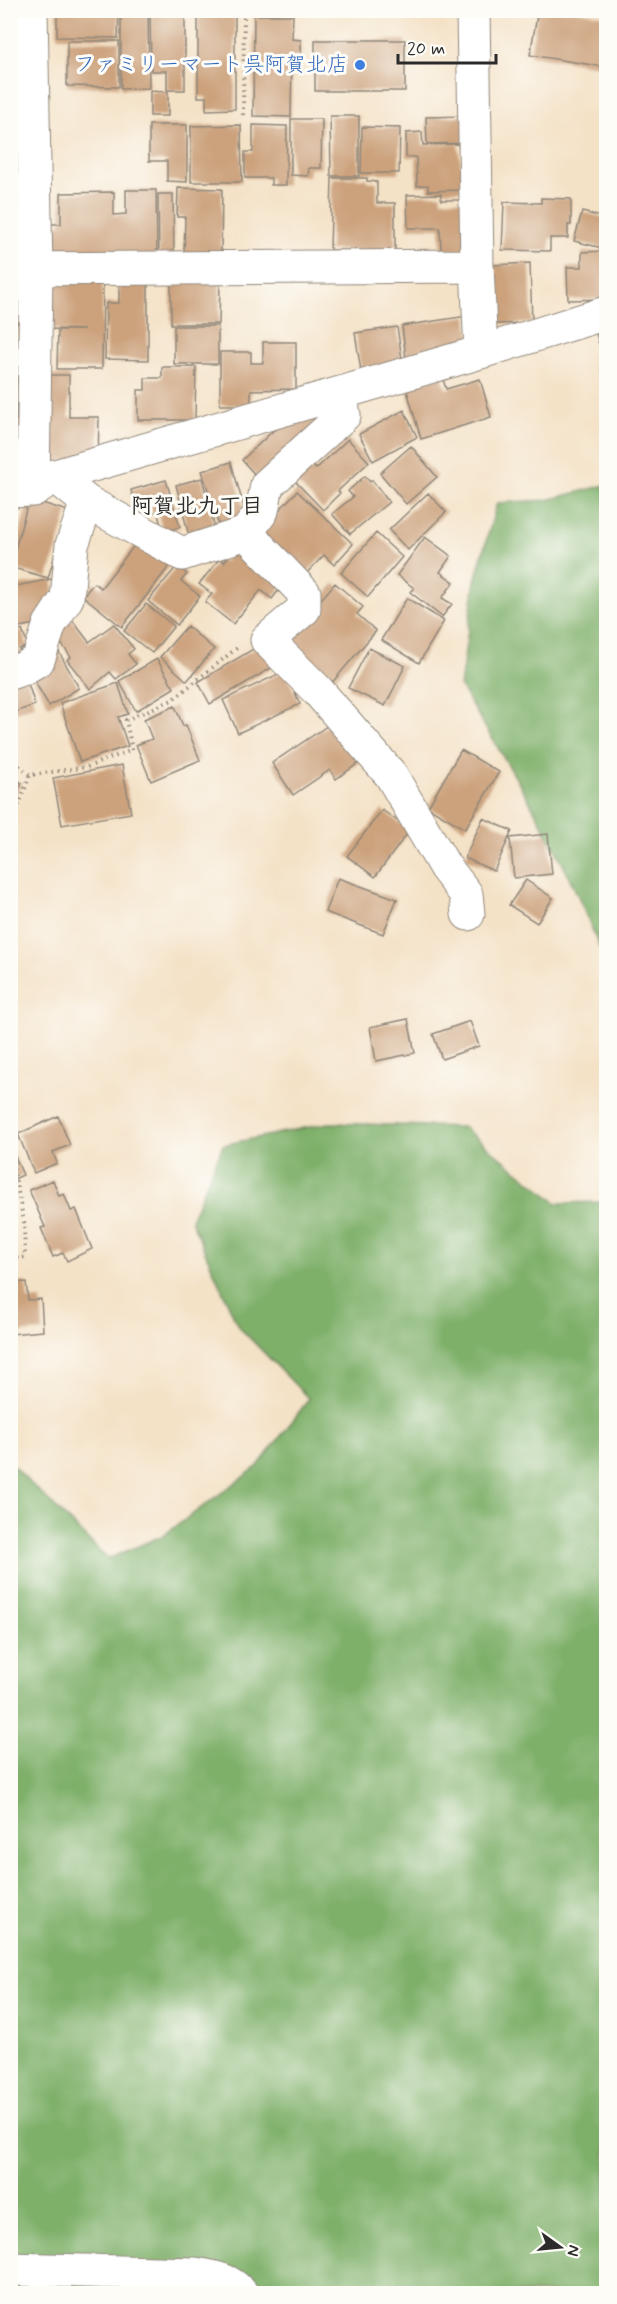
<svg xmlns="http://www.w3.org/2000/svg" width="617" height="2304" font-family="Mynerve,'Klee One',sans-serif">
<rect width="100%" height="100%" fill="#fdfcf7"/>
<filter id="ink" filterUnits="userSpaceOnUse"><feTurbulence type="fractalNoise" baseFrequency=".0167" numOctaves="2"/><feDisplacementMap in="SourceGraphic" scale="12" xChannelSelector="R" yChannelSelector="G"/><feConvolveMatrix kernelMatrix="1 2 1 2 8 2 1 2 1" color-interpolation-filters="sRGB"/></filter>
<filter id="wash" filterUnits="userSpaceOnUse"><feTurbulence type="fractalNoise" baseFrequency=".008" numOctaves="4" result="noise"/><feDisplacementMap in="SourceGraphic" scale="24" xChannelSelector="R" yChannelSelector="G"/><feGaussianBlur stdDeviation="1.35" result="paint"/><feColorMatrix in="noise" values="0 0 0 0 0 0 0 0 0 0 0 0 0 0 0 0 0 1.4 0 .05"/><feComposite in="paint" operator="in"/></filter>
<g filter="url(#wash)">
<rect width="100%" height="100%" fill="#f4e2c7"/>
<!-- forest -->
<path fill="#7fb06a" stroke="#556e4a" stroke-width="1.5" d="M606 485V966C571 865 516 776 460 686L475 581 497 503 547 500Z
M328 1123 463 1127 557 1203 606 1202V2293H11L10 1463 108 1559 164 1535 258 1466 309 1399 238 1326 191 1220 223 1145Z"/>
<g id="blocks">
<!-- building -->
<path fill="#cca27d" d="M57 10H119L118 38 57 37Z
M121 10H148L149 88 121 89Z
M150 10H185V90H167V71H151Z
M206 10H235V109L206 110V97H198V12Z
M259 10H278V13H259Z
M538 10H573L606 16 605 67 530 55Z
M254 15H293L292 39 301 40V57H292L291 117 253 116Z
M315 40H405V91H315Z
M67 41H119V87L67 86Z
M10 74H16V99L10 100Z
M150 91 168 92V116H150Z
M330 116H359V176H331Z
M469 116 470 143 427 144 426 117Z
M291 119H322L321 168H309L308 176 291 175Z
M149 125H187V182L167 181V161H149Z
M241 125 242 182H191V126Z
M253 125 287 126 286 185H271V178H245V152H253Z
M362 127 400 128 399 173H361Z
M422 132 423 145 458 144 465 190 428 191V185L417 186 416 157H406V133Z
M332 178H367V181L377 182V203H395V251L330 250Z
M178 188 222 189 221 255H184L185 217H177Z
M126 190H156L157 257 45 260V224H61V193L114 192V215L126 214Z
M158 194H173L174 257H159Z
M441 194V200H465L466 250H441L440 228H408L407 195Z
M541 198 571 199V225H568V238H550V251L502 250 504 202 541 203Z
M582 212 606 218V249L574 241Z
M10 217H26L27 256H10Z
M606 251V299L568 300 567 267H582V252Z
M530 263 532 323 493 324 491 265Z
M46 278 103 279 102 369H57L58 330H84L45 329Z
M10 282H22L23 322H10Z
M119 282 148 283V360L105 359 106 303H119Z
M171 282H220L219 324H171Z
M467 316 472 349 406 359 402 326Z
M23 323 24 337 10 338V324Z
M174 326H218V364H174Z
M397 327 403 365 361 371 355 333Z
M606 330V385L601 368 605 367 596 333Z
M10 339H24L26 379H10Z
M263 342H296V389L251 390V405H220V352H251V363H263Z
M162 367H196L195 420H138V390H145V378H162Z
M47 375H69V417H99L98 461 48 460Z
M442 376 446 389 480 379 491 417 421 439 406 387Z
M10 381H25V399H16V419H10Z
M606 404V419L602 405Z
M318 410 329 422 262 483 242 460 274 430Z
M404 410 417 437 373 461 359 434Z
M10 420H25L26 482 10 483Z
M348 439 369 462 338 491 340 493 323 510 295 481 312 465 316 469Z
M411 446 437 477 406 504 380 473Z
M231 462 247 518 219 526 202 471Z
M365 476 370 482 372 480 389 502 350 534 332 514 353 497 348 491Z
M202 478 216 533 190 540 176 485Z
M166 480 180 527 163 532 157 511 152 513 150 505 136 509 131 490Z
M297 491 353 544 334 565 324 555 300 580 254 537Z
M428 493 446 512 408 550 389 530Z
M29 499 68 511 48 578 10 567Z
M376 533 402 557 368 597 341 573Z
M425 537 451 556 440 572 454 582 442 598 452 604 442 617 410 592 414 588 397 575Z
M140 538 171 564 122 627 83 596 94 583 101 588Z
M239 543 286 581 272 599 261 590 233 624 205 602 212 594 199 584 220 558 224 562Z
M177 566 187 574 181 581 200 596 177 625 148 601Z
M52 579 57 607 49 621 10 629V587Z
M335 583 363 607 357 614 376 631 330 685 277 640 295 630Z
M407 598 444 621 419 663 381 640Z
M146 604 174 626 152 653 124 631Z
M70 617 89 642 114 624 134 649 128 654 136 664 116 679 110 672 90 689 67 660 71 657 52 631Z
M187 626 214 649 187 681 160 657Z
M22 630 28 646 19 649 23 659 10 664V635Z
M265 642 278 664 210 704 198 682Z
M369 648 405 666 385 706 348 688Z
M59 652 79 688 49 706 28 670Z
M157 659 174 688 136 711 119 681Z
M24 671 35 705 10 714V676Z
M285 671 300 704 238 733 223 700Z
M118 683 128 714 118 717 128 746 80 762 60 703Z
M175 706 183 726 186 725 200 760 151 781 136 745 152 739 144 719Z
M333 722 360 762 336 779 330 770 293 795 272 763Z
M461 750 499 772 465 829 428 807Z
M122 765 131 813 62 825 53 778Z
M10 777 22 783 10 804Z
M382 810 410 830 375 877 347 856Z
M483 818 512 831 494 871 465 858Z
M548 834 552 874 514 878 510 838Z
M338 878 397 899 383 934 325 912Z
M526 880 553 898 537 923 509 905Z
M408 1019 415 1053 376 1061 370 1027Z
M470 1021 479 1046 442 1059 433 1034Z
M58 1116 70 1145 53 1152 57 1163 34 1173 18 1134Z
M10 1150H12L23 1175 10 1181Z
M53 1180 59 1196 64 1194 71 1211 76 1209 92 1249 67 1261 63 1253 53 1257 41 1228 45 1227 29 1190Z
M10 1234 15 1254 10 1255Z
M26 1282 28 1300 41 1299 43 1331 10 1334V1283Z"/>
</g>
</g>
<g filter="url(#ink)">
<use href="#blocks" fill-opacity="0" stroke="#908679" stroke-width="1.5"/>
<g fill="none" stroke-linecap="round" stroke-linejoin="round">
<!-- minor casing -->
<g stroke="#908679" stroke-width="35">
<path id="minor" d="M31 10 36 269 33 490
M473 10 477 266 481 352
M10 269 477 266
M55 476 87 502 182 554 246 533 262 511 267 485 344 415 340 393
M10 491 33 490 55 476 481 352 606 313
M246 533 304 593V609L267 640 318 691 391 775 445 867 466 894 468 914
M10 673 24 668 38 660 50 624 67 598 72 545 87 502
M10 2269 195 2274C213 2277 230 2279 242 2294"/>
</g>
<!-- path -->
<path stroke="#908679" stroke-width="4" stroke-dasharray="1.5 4.5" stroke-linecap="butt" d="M243 115 244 10
M10 758 30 775 87 767 132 750 126 720 172 700 237 648
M10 828 30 775
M10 1151 24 1222 25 1257 10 1260"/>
<!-- minor -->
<use href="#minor" stroke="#fff" stroke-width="33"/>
</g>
</g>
<!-- markers -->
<circle fill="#3f7fe0" stroke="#fdfcf7" stroke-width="2" cx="360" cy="65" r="6"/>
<g text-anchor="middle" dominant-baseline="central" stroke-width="6" stroke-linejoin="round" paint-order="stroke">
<!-- shop labels -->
<g font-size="21" fill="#366cbe" stroke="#fdfcf7" text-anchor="end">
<text x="348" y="65">ファミリーマート呉阿賀北店</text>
</g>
<!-- neighbourhood labels -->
<g font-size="22" font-weight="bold" fill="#2b2b2b" stroke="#fdfcf7">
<text x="197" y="507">阿賀北九丁目</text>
</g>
</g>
<!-- margin -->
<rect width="617" height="2304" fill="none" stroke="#fdfcf7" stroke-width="36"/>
<!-- north arrow -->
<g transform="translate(560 2247) rotate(105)" stroke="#fdfcf7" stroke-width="4.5" paint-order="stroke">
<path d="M0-4.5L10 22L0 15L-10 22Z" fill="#2b2b2b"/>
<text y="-9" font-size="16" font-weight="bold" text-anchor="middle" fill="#2b2b2b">N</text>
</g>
<!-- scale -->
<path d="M398 54v9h98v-9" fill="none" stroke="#2b2b2b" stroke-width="3"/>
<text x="407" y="54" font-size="18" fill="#2b2b2b" stroke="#fdfcf7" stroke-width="4.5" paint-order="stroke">20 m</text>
</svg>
